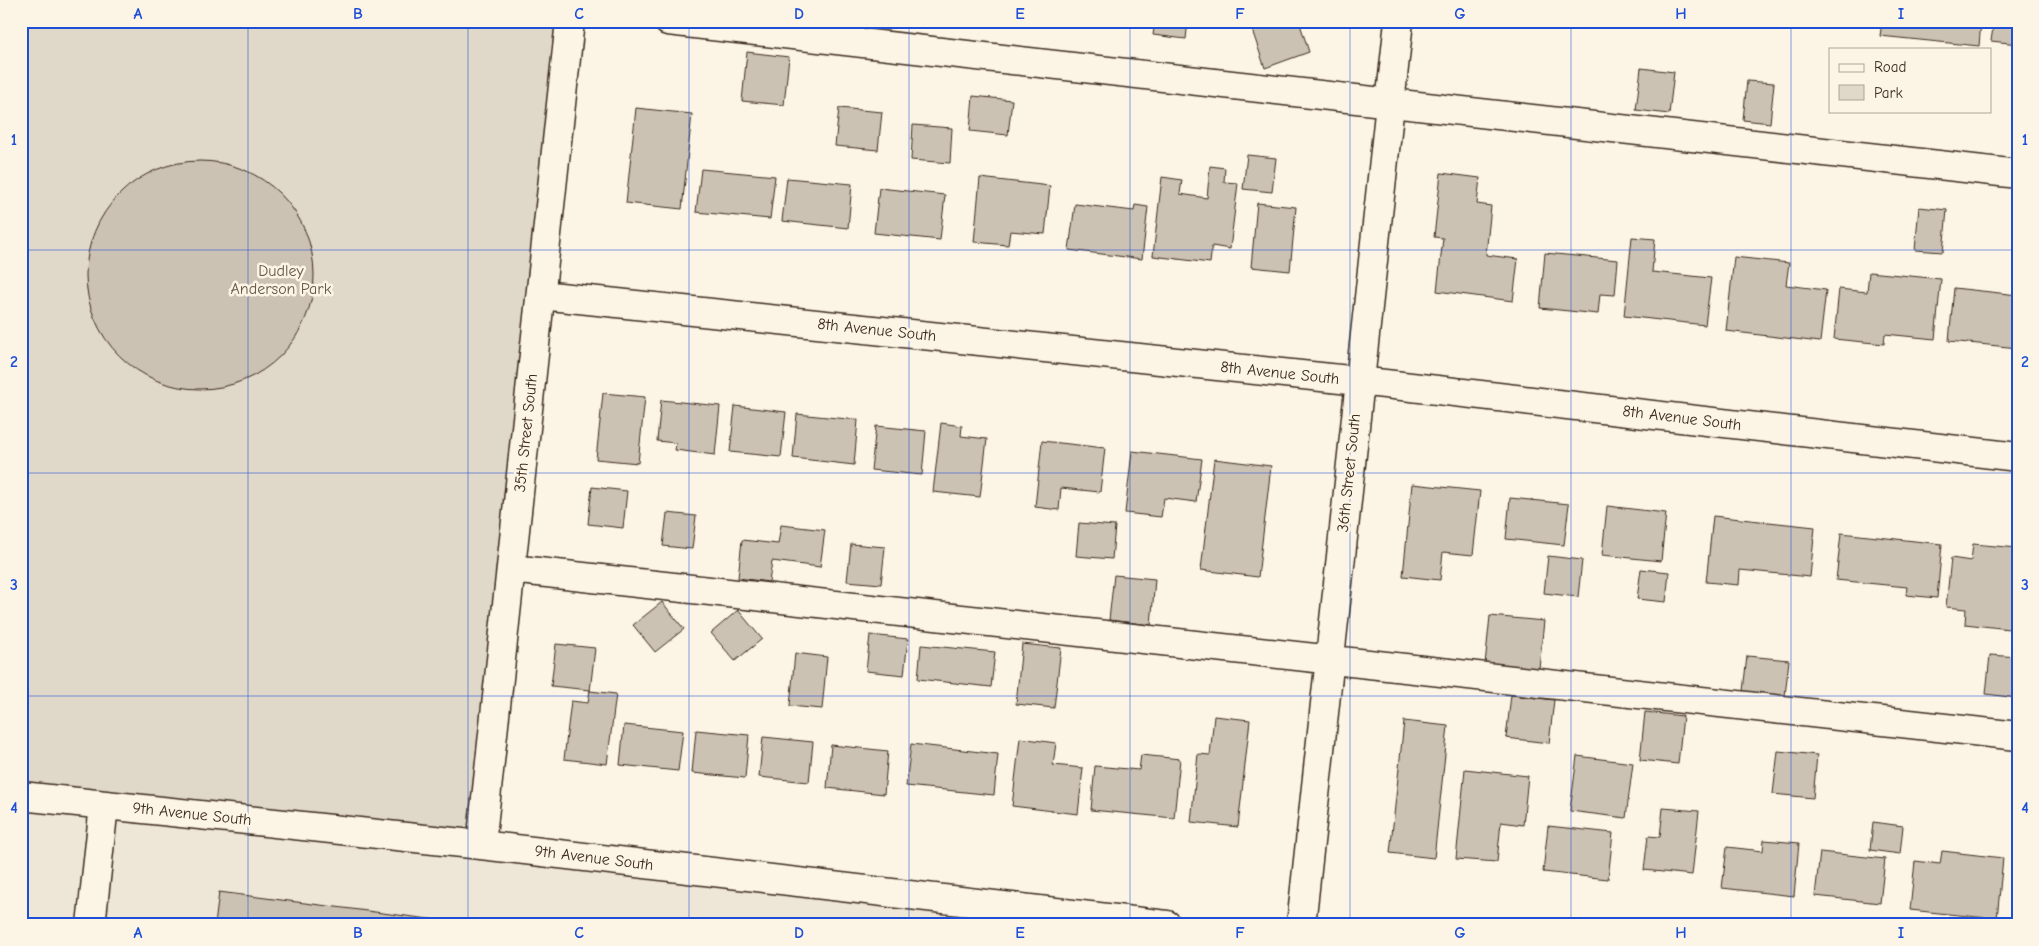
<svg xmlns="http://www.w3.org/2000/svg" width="2039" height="946" font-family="'Comic Neue',sans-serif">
<rect width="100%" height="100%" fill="#fcf5e5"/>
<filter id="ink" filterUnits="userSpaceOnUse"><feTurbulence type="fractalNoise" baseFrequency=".02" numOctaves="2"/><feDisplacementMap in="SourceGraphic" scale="10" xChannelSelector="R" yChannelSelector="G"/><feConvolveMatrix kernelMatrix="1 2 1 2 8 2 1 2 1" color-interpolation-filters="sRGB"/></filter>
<g filter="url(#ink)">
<!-- built -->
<path fill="#eee6d6" d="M21 796 1163 925H21Z"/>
<!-- green -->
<path fill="#e0d8c8" stroke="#8e8173" d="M21 21H569L481 845 21 796Z"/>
<!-- building -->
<path fill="#ccc2b3" stroke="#3b2a1e" d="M1155 21H1188L1186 39 1153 35Z
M1276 21H1299L1309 52 1265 68 1252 30Z
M1882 21H1981L1979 46 1880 36Z
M1994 21H2018V44L1991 41Z
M747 52 789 57 784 105 742 101Z
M1641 68 1674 72 1669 114 1636 110Z
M1747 81 1774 83 1770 123 1743 120Z
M973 96 1012 100 1008 135 970 131Z
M636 108 692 114 682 209 626 203Z
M839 108 882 112 878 150 835 146Z
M913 125 952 128 950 163 911 160Z
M1247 155 1276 158 1272 192 1243 189Z
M86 275a114 114 0 1 1 228 0a114 114 0 1 1-228 0Z
M1210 166 1225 168 1224 182 1238 183 1230 249 1212 246 1210 263 1153 256 1162 177 1182 180 1180 194 1207 198Z
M701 169 775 176 770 219 696 212Z
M1441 173 1480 178 1477 204 1491 206 1486 255 1518 259 1513 301 1437 291 1443 238 1434 237Z
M787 178 852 184 848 228 782 221Z
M980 178 1050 186 1045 234 1010 231 1008 245 974 242Z
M879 188 945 195 940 240 874 233Z
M1257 203 1296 207 1290 271 1251 267Z
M1075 204 1134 211 1135 205 1148 207 1142 259 1069 250Z
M1919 207 1947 210 1943 252 1915 250Z
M1632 237 1655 239 1652 272 1711 278 1705 325 1624 316Z
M1545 253 1618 260 1615 295 1600 294 1598 314 1540 308Z
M1734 257 1789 263 1786 285 1826 290 1820 342 1726 331Z
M1869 272 1941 279 1935 339 1885 334 1884 344 1834 339 1839 289 1867 292Z
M1954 288 2018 295V348L1949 341Z
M603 393 645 397 638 463 596 459Z
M661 400 720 406 715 455 675 450 676 443 657 441Z
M735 406 786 412 781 457 730 452Z
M797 414 858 420 854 465 793 458Z
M941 423 962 426 961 436 987 439 980 497 933 492Z
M876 426 926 431 922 475 871 470Z
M1042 441 1105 448 1100 492 1061 488 1059 510 1035 507Z
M1132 451 1202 459 1196 502 1164 498 1161 517 1125 513Z
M1214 459 1271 466 1258 577 1201 570Z
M1412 484 1480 491 1473 555 1443 552 1440 580 1403 576Z
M592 487 627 491 623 528 588 524Z
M1510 498 1569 504 1564 545 1506 539Z
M1607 506 1666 513 1661 561 1602 555Z
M667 513 696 516 692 549 663 546Z
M1713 516 1815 527 1810 577 1740 570 1739 585 1706 582Z
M1079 523 1115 526 1112 559 1076 556Z
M781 525 825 530 820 567 772 561 769 582 738 578 742 540 778 544Z
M1841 533 1942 544 1937 598 1906 595 1907 587 1836 580Z
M851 544 885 547 881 584 847 581Z
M1973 544 2018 548V630L1965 624 1966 609 1946 607 1951 558 1971 561Z
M1548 556 1582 560 1578 597 1544 593Z
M1641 569 1669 572 1666 602 1637 599Z
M1114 575 1155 579 1151 625 1109 620Z
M662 602 684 629 655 652 633 625Z
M738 610 762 639 735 661 711 633Z
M1490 616 1544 621 1539 669 1485 664Z
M870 635 908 639 904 675 866 671Z
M556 644 595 648 590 691 616 694 607 764 564 759 571 701 588 703 590 690 551 686Z
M1022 644 1061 648 1054 708 1016 704Z
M921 645 995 652 991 687 918 679Z
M795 653 827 657 822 709 790 706Z
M1990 655 2018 657 2017 698 1986 694Z
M1747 656 1789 660 1785 696 1743 691Z
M1511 695 1554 700 1549 743 1506 738Z
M1645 712 1683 716 1678 764 1640 760Z
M1214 716 1250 720 1238 827 1191 822 1198 754 1210 755Z
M1404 721 1448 726 1434 858 1390 853Z
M624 725 683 731 678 771 620 765Z
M696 730 749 735 745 778 692 773Z
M763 737 813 742 809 782 759 777Z
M1020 738 1056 743 1053 765 1083 768 1078 814 1012 806Z
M911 744 998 754 994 795 906 786Z
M831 745 888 751 884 794 827 788Z
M1778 751 1817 755 1813 798 1773 794Z
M1141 755 1180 759 1174 818 1091 810 1095 766 1139 770Z
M1577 756 1633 763 1626 818 1570 811Z
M1465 769 1528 776 1523 825 1501 822 1497 862 1456 859Z
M1663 808 1699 811 1692 875 1644 870 1648 836 1660 837Z
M1873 822 1903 826 1900 854 1870 850Z
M1548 826 1613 833 1608 879 1543 872Z
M1764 840 1799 843 1794 896 1722 888 1727 847 1763 851Z
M1942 851 2003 858 1997 919 1910 910 1915 861 1940 864Z
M1820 852 1885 859 1880 903 1815 896Z
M2017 884H2018V922H2013Z
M219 892 476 925H215Z"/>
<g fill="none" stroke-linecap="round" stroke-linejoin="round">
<!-- minor casing -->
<g stroke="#3b2a1e" stroke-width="31">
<path id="minor" d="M668 21 2018 174
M541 295 1359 381 2018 457
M511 569 2018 736
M21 796 481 845 1167 925
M481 845 570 21
M91 925 104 805
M1301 925 1399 21"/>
</g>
<!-- minor -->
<use href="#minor" stroke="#fcf5e5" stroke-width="28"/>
</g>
</g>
<!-- grid -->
<path fill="none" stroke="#1d4ed8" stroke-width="1" stroke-opacity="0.55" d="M248 21V925M468 21V925M689 21V925M909 21V925M1130 21V925M1350 21V925M1571 21V925M1791 21V925M21 250H2018M21 473H2018M21 696H2018"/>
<g text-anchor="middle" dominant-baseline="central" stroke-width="5" stroke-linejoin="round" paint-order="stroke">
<!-- park labels -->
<g font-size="16" fill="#645648" stroke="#fcf5e5">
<text x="281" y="271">Dudley<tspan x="281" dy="18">Anderson Park</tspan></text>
</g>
<!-- street labels -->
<g font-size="16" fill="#3b2a1e" stroke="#fcf5e5">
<text transform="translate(877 330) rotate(6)">8th Avenue South</text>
<text transform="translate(1280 373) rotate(6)">8th Avenue South</text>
<text transform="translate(1682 418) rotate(7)">8th Avenue South</text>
<text transform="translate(526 433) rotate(-84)">35th Street South</text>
<text transform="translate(1349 473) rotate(-84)">36th Street South</text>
<text transform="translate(192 814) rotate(6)">9th Avenue South</text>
<text transform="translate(594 858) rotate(7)">9th Avenue South</text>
</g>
</g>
<!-- margin -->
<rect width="2039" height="946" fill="none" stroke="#fcf5e5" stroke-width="55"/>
<!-- legend -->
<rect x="1829" y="48" width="162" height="65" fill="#fcf5e5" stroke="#afa495"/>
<rect x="1839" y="64" width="25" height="8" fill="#fcf5e5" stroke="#afa495"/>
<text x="1874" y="72" font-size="15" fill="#3b2a1e">Road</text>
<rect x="1839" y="85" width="25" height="15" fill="#e0d8c8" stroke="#afa495"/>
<text x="1874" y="98" font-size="15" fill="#3b2a1e">Park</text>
<rect x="28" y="28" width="1984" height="890" fill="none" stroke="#1d4ed8" stroke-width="2"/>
<g font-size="16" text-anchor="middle" font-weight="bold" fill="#1d4ed8">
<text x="138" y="19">A</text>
<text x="358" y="19">B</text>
<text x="579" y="19">C</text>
<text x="799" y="19">D</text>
<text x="1020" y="19">E</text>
<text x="1240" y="19">F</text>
<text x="1460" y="19">G</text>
<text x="1681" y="19">H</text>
<text x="1901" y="19">I</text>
<text x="14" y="145">1</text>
<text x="2025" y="145">1</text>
<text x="14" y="367">2</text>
<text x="2025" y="367">2</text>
<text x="14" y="590">3</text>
<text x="2025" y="590">3</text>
<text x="14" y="813">4</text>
<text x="2025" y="813">4</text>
<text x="138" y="938">A</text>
<text x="358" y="938">B</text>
<text x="579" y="938">C</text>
<text x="799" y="938">D</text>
<text x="1020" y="938">E</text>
<text x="1240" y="938">F</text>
<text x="1460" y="938">G</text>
<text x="1681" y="938">H</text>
<text x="1901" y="938">I</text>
</g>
</svg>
